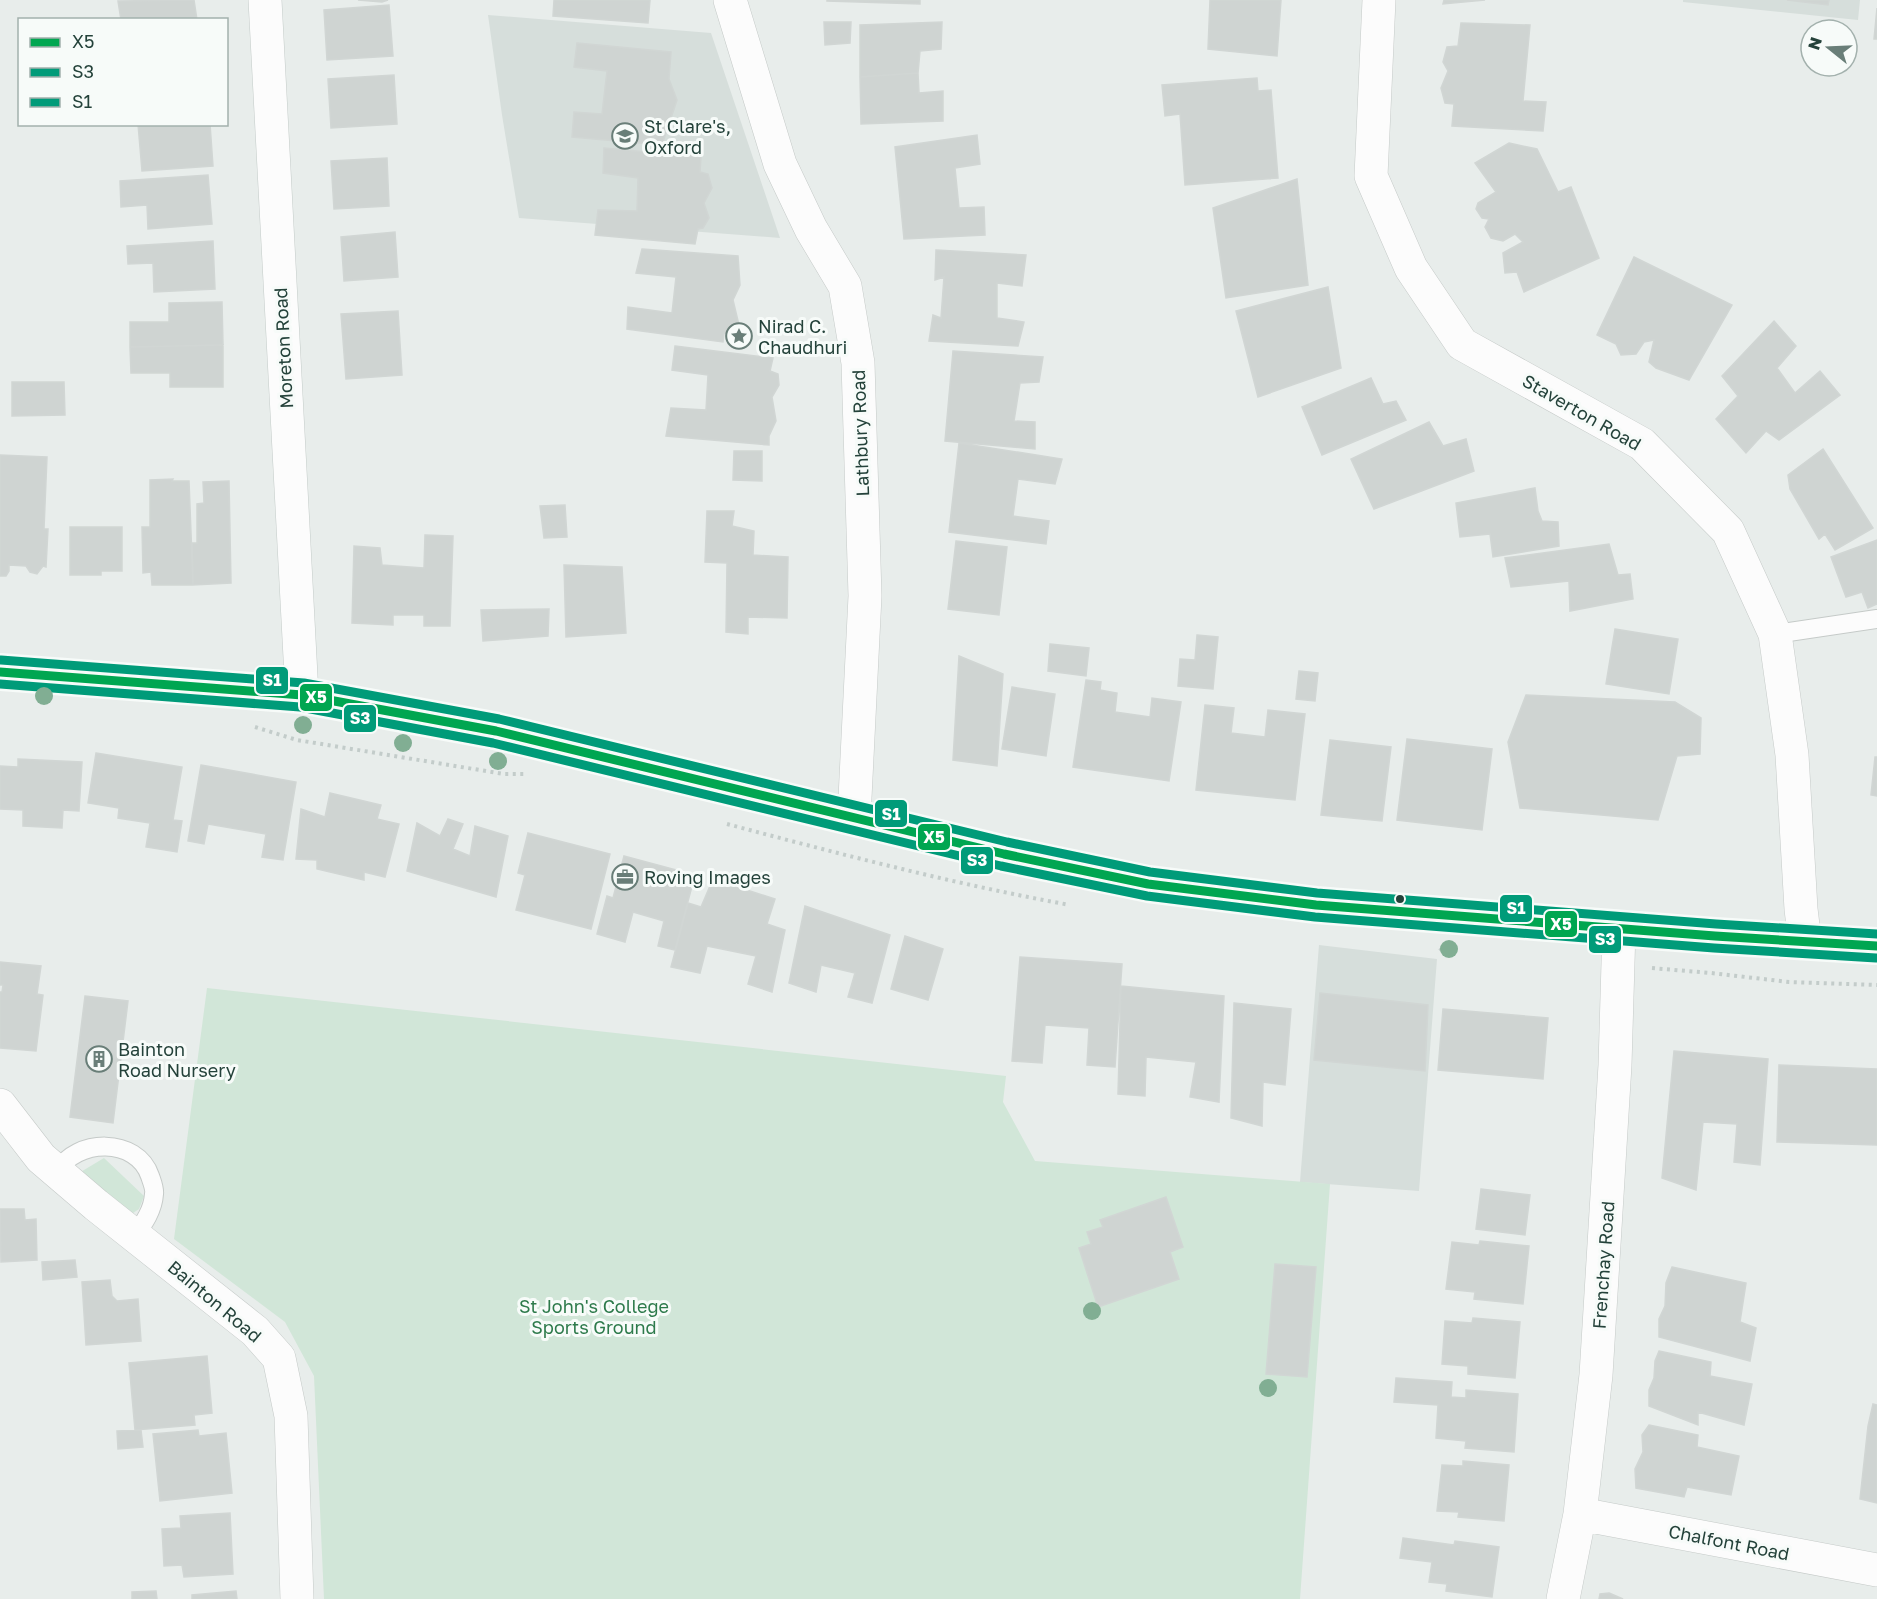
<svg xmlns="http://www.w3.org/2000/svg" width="1877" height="1599" font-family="'Golos Text',sans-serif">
<rect width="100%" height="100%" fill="#e8edeb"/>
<!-- built -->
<path fill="#d6dedb" d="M1683 0H1860L1858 20 1683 2Z
M488 15 711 33 780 238 519 218 502 115Z
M1319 945 1437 959 1419 1191 1300 1182Z"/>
<!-- green -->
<path fill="#d1e6d8" d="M207 988 1006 1076 1003 1102 1035 1161 1330 1184 1300 1599H324L314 1376 285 1322 174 1239Z
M104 1158 144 1196 139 1209 130 1215 79 1173Z"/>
<!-- building -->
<path fill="#cfd4d2" stroke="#d1d6d4" stroke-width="1.5" d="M194 0 197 20H121L118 1Z
M358 0H388L382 2Z
M554 0H650L648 23 553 16Z
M827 0H920V4L827 1Z
M1210 0H1281L1277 56 1208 49Z
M1444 0H1485L1443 4Z
M1787 0H1829L1828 5Z
M389 5 393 56 327 60 324 10Z
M1877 8V39H1874Z
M824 22H851L850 43 825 45Z
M942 22 941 49 920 51 918 73 860 77V25Z
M1461 23 1530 25 1523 101 1546 102 1543 131 1452 126 1454 104 1445 103 1441 88 1448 71 1443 62 1447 47 1458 46Z
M577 43 671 52 669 79 677 100 662 145 572 137 574 112 602 114 607 71 574 67Z
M918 73 919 93 943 91V121L861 124 860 77Z
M394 75 397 124 331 128 328 79Z
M1257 78 1258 91 1271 90 1278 178 1185 185 1180 114 1165 116 1162 85Z
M138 124H210L213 166 142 171Z
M977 135 980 164 955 168 959 208 984 207 985 235 904 239 895 147Z
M1509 143 1537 149 1558 192 1571 187 1599 258 1524 292 1517 272 1505 273 1503 253 1523 242 1515 234 1503 241 1491 238 1485 227 1489 219 1482 218 1476 209 1478 203 1496 192 1475 163Z
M604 148 701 157 700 172 708 174 712 188 704 203 709 218 703 228 698 229 695 244 595 235 598 210 637 211 638 178 603 173Z
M387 158 389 206 334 209 331 161Z
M208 175 212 224 148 229 147 205 121 207 120 181Z
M1297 179 1308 285 1226 298 1213 208Z
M395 232 398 277 344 281 341 237Z
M213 241 215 289 154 292 153 263 128 264 127 246Z
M642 249 738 256 740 285 733 300 739 325 730 335 724 333 723 342 627 329 628 307 672 313 676 277 636 273Z
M936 250 1026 255 1022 286 997 283V318L1024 322 1018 346 929 341 933 315 941 318 944 277 935 280Z
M1634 257 1732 305 1689 380 1656 368 1649 362 1654 340 1644 342 1636 354 1621 355 1616 344 1597 335Z
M1328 287 1341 368 1258 397 1236 311Z
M222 302 223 345 130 347V322H169V303Z
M398 311 402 375 346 379 341 314Z
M1774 321 1796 346 1777 368 1795 393 1820 371 1840 395 1779 440 1766 431 1746 453 1716 419 1738 396 1722 376Z
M223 345V387H170V373H131L130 347Z
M675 346 773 358 770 371 778 374 779 385 772 397 776 421 769 436V445L666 436 671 408 706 410 708 375 672 370Z
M953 351 1043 357 1039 382 1020 383 1014 421 1035 422V449L945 441Z
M1371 378 1383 404 1396 401 1406 420 1322 455 1302 407Z
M12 382H64L65 415 12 416Z
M1429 422 1443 446 1466 439 1474 471 1374 509 1351 459Z
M959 443 1062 459 1055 484 1018 479 1013 516 1049 521 1046 544 949 532Z
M1823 449 1873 528 1835 550 1825 534 1819 539 1790 489 1788 475Z
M734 451H762V481L733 480Z
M0 455 47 457 44 529H48L46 567 43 566 37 574 30 572 26 566 9 565V571L6 576H0Z
M173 479 172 481H189L193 585H152L151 572 143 573 142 527H150V480Z
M229 481 231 583 193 585 192 543H197V504L204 503 203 482Z
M1535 488 1538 511 1542 521 1558 522 1559 546 1493 557 1490 534 1460 537 1456 503Z
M565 505 567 537 544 538 540 506Z
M707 511H734L732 526 754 531 753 555 788 557 787 618 748 617V634L726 632 727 563 705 562Z
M70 527H122V571H101V575H70Z
M425 535 453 536 450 626H424V615H393V625L352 623 354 546 380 548 382 565 424 568Z
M1877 540V604L1868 608 1862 592 1846 597 1831 557Z
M956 541 1007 547 999 615 948 609Z
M1609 544 1618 575 1630 574 1633 599 1570 611 1569 581 1511 587 1505 558Z
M564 565 622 567 626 633 566 637Z
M549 609 548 636 483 641 481 610Z
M1615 629 1678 639 1669 694 1606 684Z
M1197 635 1218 637 1213 689 1178 686 1180 659 1195 660Z
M1050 644 1089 648 1086 676 1048 671Z
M959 656 1003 674 997 766 953 760Z
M1299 671 1318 673 1315 701 1296 699Z
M1086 680 1101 682 1100 690 1117 693 1115 712 1150 717 1152 698 1181 702 1169 781 1073 767Z
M1012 687 1055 694 1046 756 1002 749Z
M1526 695 1675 702 1701 718 1700 754 1677 756 1658 820 1520 808 1508 742Z
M1205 705 1234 708 1231 733 1265 737 1268 710 1305 714 1295 800 1196 790Z
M1407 739 1492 749 1482 830 1397 820Z
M1330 740 1391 747 1382 821 1321 815Z
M96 753 182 767 173 820 182 821 177 852 146 847 150 823 118 818 119 808 88 803Z
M1875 757H1877V796L1871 795Z
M18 759 82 762 79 811 63 810 62 828 23 826V810L0 809V766L18 767Z
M201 765 296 782 283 860 262 857 266 834 208 824 204 844 188 841Z
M330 793 381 805 377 819 399 824 385 877 364 872V880L317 869V860L296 859 301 809 325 817Z
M448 819 463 824 453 849 470 856 475 826 508 836 496 897 407 871 417 823 440 836Z
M528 833 610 854 591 929 516 910 525 875 518 873Z
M624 856 695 875 675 950 658 946 664 921 633 912 625 942 597 934 607 896 613 898Z
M713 879 775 899 767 924 785 930 772 992 748 984 756 956 707 946 700 973 671 967 688 903 701 907Z
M805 906 890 935 872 1003 848 997 855 973 821 965 816 992 789 983Z
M905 936 943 949 928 1000 891 989Z
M1020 957 1122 964 1115 1067 1087 1065 1089 1028 1045 1025 1042 1063 1012 1061Z
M0 962 41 966 37 994 43 995 36 1051 0 1048V992H2L3 985H0Z
M1121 986 1224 996 1219 1102 1190 1097 1196 1062 1146 1057 1145 1096 1118 1094Z
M1320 993 1428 1005 1425 1071 1314 1060Z
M85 996 128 1001 113 1123 70 1117Z
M1234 1003 1291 1009 1285 1085 1263 1082 1262 1126 1231 1118Z
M1443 1009 1548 1018 1543 1079 1438 1070Z
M1674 1051 1768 1059 1760 1165 1734 1162 1737 1124 1703 1122 1696 1190 1662 1178Z
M1779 1065 1877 1069V1145L1777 1142Z
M1481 1189 1530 1195 1525 1235 1476 1229Z
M1166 1197 1183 1247 1170 1252 1179 1279 1098 1307 1079 1248 1091 1244 1087 1232 1103 1227 1100 1220Z
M0 1209H24L25 1220 36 1219 37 1260 1 1262Z
M1480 1241 1529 1246 1523 1304 1474 1299 1475 1292 1446 1289 1452 1242 1479 1245Z
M75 1260 77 1277 43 1280 42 1262Z
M1275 1264 1316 1267 1307 1377 1266 1374Z
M1672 1267 1746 1283 1740 1322 1756 1328 1750 1361 1659 1337V1319L1665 1306 1666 1283Z
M110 1280 112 1296 117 1301 138 1299 141 1341 86 1345 82 1282Z
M1473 1318 1520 1322 1515 1378 1468 1374V1366L1442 1364 1445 1321 1472 1323Z
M1659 1351 1711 1362 1710 1376 1752 1384 1744 1425 1698 1412V1425L1649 1406V1390L1654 1378 1655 1361Z
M207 1356 212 1413 194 1415 195 1425 135 1430 129 1363Z
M1396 1378 1452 1382 1451 1397 1466 1398V1390L1518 1394 1514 1452 1465 1448 1466 1441 1436 1438 1438 1405 1394 1402Z
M1873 1404 1877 1405V1503L1860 1499 1868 1426Z
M1649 1425 1698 1435 1697 1447 1739 1456 1731 1495 1687 1487 1684 1497 1636 1488 1635 1469 1643 1452 1642 1435Z
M141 1430 143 1447 118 1449 117 1431Z
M198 1430 199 1436 226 1433 232 1493 160 1501 153 1434Z
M1463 1461 1509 1465 1504 1521 1458 1517 1459 1512 1437 1511 1442 1465 1463 1466Z
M230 1513 233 1574 184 1577 182 1565 164 1566 162 1529 181 1528 180 1516Z
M1403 1538 1454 1545 1455 1541 1499 1547 1492 1597 1446 1591 1447 1584 1429 1582 1432 1562 1400 1558Z
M156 1591 157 1599H132V1592Z
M236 1591 237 1599H192V1595Z
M1609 1593 1623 1599H1599L1600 1594Z"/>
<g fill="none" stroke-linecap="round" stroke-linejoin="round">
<!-- lane casing -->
<g stroke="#c5cac8" stroke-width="20">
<path id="lane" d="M1775 634 1877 619
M57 1172C76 1138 137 1137 150 1176 152 1182 155 1189 154 1194 153 1210 144 1223 135 1235"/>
</g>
<!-- street casing -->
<g stroke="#c5cac8" stroke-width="34">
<path id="street" d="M730 0 780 164 811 229 845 286 858 363 865 596 854 818
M1379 0 1371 176 1411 268 1462 344 1642 444 1728 531 1775 634 1792 755 1801 909 1805 942
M0 1105 41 1158 96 1205 255 1331 279 1358 291 1416 297 1599
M1580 1514 1877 1570
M1563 1599 1580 1514 1596 1375 1615 1065 1619 929"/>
</g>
<!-- secondary casing -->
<g stroke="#c3cbc8" stroke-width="34">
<path id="secondary" d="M265 0 302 695"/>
</g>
<!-- primary casing -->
<g stroke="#c3ccc9" stroke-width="34">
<path id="primary" d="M0 672 302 695 496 731 1004 854 1148 884 1316 905 1715 936 1877 946"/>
</g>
<!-- path -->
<path stroke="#c3ccca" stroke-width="4" stroke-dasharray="3 4.5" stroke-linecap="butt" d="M255 727 297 740 504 774H524
M727 824C840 854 954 884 1070 905
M1440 948 1443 952 1453 953 1457 950
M1652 968 1711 973 1789 982 1877 985"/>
<!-- lane -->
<use href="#lane" stroke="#fcfcfc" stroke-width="18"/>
<!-- street -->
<use href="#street" stroke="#fcfcfc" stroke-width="33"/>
<!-- secondary -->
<use href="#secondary" stroke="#fcfcfc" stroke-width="33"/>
<!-- primary -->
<use href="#primary" stroke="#cfd7d5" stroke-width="33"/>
<!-- bus-1 casing -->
<g stroke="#f7fbf9" stroke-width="14">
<path id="bus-1" d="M0 672 302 695 496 731 1004 854 1148 884 1316 905 1715 936 1877 946"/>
</g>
<!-- bus-2 casing -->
<g stroke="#f7fbf9" stroke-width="14">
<path id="bus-2" d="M0 684 300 707 493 743 1001 866 1147 896 1315 917 1714 948 1876 958"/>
</g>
<!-- bus-3 casing -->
<g stroke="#f7fbf9" stroke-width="14">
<path id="bus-3" d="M1 660 304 683 499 719 1007 842 1150 872 1317 893 1716 924 1877 934"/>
</g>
<!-- bus-1 -->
<use href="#bus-1" stroke="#00a651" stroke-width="9"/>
<!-- bus-2 -->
<use href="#bus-2" stroke="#009b79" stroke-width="9"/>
<!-- bus-3 -->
<use href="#bus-3" stroke="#009b79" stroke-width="9"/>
</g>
<!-- trees -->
<g fill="#81ae93">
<circle cx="44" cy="696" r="9"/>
<circle cx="303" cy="725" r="9"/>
<circle cx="403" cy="743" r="9"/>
<circle cx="498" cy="761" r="9"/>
<circle cx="1449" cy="949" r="9"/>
<circle cx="1092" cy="1311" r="9"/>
<circle cx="1268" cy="1388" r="9"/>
</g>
<!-- icons -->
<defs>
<g id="school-ring" transform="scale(1.35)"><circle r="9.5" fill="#f7fbf9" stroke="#697e78" stroke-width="1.5"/><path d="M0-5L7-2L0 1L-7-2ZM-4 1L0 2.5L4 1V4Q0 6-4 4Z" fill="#697e78"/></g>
<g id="sight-ring" transform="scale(1.35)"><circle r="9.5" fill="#f7fbf9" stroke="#697e78" stroke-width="1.5"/><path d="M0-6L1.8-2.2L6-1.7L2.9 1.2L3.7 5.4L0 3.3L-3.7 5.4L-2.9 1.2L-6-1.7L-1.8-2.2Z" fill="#697e78"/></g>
<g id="office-ring" transform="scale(1.35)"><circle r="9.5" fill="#f7fbf9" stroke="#697e78" stroke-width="1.5"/><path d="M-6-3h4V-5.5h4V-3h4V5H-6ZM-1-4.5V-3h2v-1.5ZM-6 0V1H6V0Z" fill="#697e78"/></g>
<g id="building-ring" transform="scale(1.35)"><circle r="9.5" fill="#f7fbf9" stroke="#697e78" stroke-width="1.5"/><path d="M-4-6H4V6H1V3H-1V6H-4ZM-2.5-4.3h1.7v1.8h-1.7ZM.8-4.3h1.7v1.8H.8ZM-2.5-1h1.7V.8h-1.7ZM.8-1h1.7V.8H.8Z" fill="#697e78"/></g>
</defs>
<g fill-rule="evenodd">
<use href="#school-ring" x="625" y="136"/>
<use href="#sight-ring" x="739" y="336"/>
<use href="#office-ring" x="625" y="877"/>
<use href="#building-ring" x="99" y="1059"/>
</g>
<!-- markers -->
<circle fill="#24423a" stroke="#f7fbf9" stroke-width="2" cx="1400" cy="899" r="5"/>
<g text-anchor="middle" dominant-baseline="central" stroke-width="6" stroke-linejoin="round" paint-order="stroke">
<!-- poi labels -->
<g font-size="18" fill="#24423a" stroke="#f7fbf9" text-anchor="start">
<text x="644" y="126">St Clare's,<tspan x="644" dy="21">Oxford</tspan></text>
<text x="758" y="326">Nirad C.<tspan x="758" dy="21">Chaudhuri</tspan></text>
<text x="644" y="877">Roving Images</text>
<text x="118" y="1049">Bainton<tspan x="118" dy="21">Road Nursery</tspan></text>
</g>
<!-- street labels -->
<g font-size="18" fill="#24423a" stroke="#f7fbf9">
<text transform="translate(283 348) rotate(-93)">Moreton Road</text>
<text transform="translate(1582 412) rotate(30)">Staverton Road</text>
<text transform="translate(860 433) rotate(-92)">Lathbury Road</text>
<text transform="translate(1603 1265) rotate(-86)">Frenchay Road</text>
<text transform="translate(215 1301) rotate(40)">Bainton Road</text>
<text transform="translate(1729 1542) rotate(11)">Chalfont Road</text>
</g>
<!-- park labels -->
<g font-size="18" fill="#2d7a4b" stroke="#f7fbf9">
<text x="594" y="1306">St John's College<tspan x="594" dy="21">Sports Ground</tspan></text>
</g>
</g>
<g stroke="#f7fbf9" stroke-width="2">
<rect x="255" y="666" width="34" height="29" rx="6" fill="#009b79"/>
<rect x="299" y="683" width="34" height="29" rx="6" fill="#00a651"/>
<rect x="343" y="704" width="34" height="29" rx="6" fill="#009b79"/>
<rect x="874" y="799" width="34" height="29" rx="6" fill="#009b79"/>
<rect x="917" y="823" width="34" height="28" rx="6" fill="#00a651"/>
<rect x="960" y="846" width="34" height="29" rx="6" fill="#009b79"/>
<rect x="1499" y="894" width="34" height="29" rx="6" fill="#009b79"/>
<rect x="1544" y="910" width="34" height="28" rx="6" fill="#00a651"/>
<rect x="1588" y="925" width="34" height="29" rx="6" fill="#009b79"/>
</g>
<g font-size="16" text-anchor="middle" font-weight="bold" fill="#fff">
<text x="272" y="686">S1</text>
<text x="316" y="703">X5</text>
<text x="360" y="724">S3</text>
<text x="891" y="820">S1</text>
<text x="934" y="843">X5</text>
<text x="977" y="866">S3</text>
<text x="1516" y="914">S1</text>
<text x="1561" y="930">X5</text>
<text x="1605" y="945">S3</text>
</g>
<!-- legend -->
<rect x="18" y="18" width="210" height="108" fill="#f7fbf9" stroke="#a3b1ad" stroke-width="1.5"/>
<rect x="30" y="38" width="30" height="9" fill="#00a651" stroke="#a3b1ad" stroke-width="1.5"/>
<text x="72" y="48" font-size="18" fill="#24423a">X5</text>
<rect x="30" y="68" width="30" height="9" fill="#009b79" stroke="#a3b1ad" stroke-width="1.5"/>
<text x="72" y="78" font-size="18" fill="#24423a">S3</text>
<rect x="30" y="98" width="30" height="9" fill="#009b79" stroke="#a3b1ad" stroke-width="1.5"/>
<text x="72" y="108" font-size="18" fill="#24423a">S1</text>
<!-- north arrow -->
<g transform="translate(1829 48) rotate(288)"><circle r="28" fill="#f7fbf9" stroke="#a3b1ad" stroke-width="1.5"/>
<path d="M0-4.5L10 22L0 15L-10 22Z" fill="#697e78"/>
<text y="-9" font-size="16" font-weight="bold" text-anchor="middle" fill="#24423a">N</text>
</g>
</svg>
